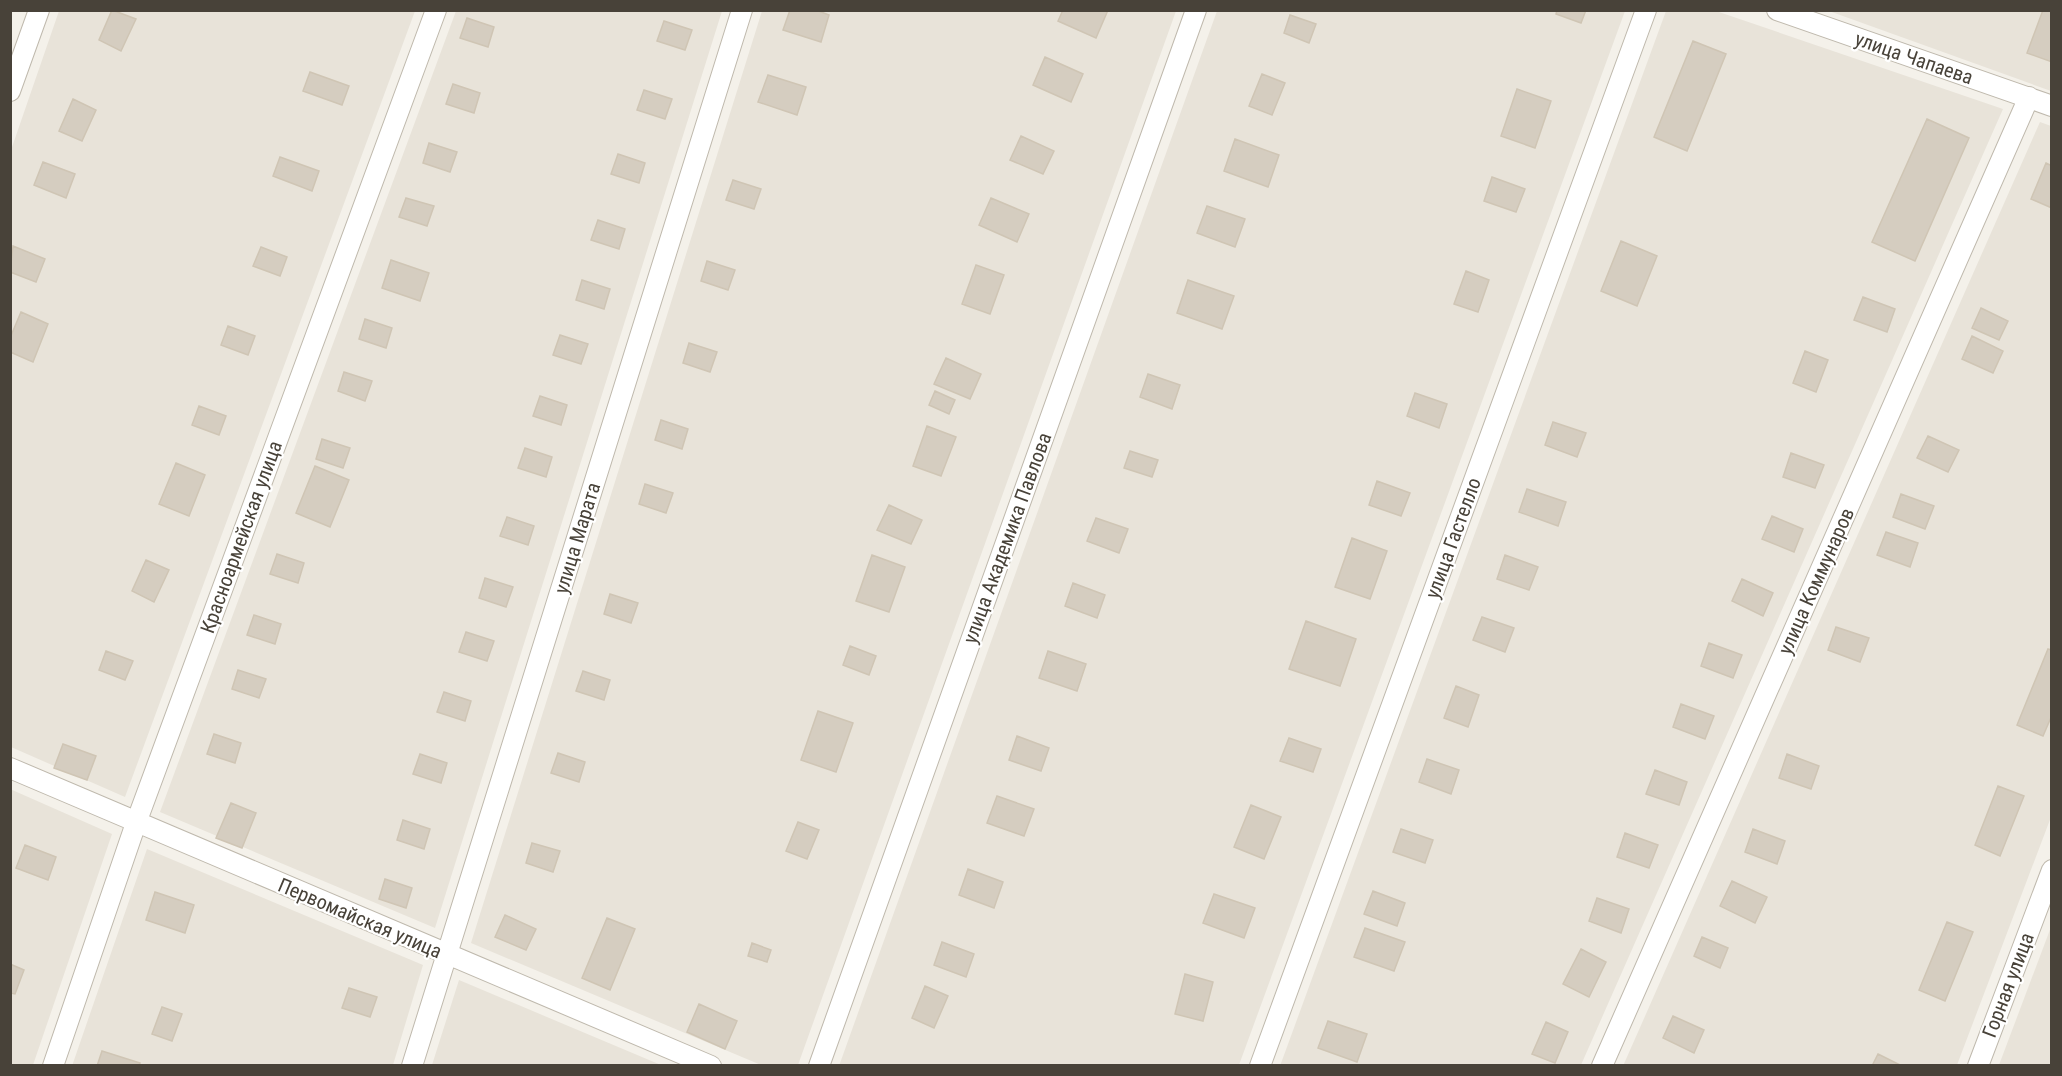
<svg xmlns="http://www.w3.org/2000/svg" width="2062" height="1076" font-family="'Roboto Condensed',sans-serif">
<rect width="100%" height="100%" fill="#f4f1ea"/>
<!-- residential -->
<path fill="#e8e3d9" d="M59 11H415L125 797 11 747V150Z
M456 11H722L435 928 160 812Z
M762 11H1176L798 1065H761L471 943Z
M1217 11H1625L1239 1065 839 1066Z
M1666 11H1716L2003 109 1581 1065 1280 1066Z
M1829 11H2051V91Z
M2040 122 2051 126V817L1957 1065 1623 1066Z
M10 789 112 834 33 1065H11Z
M147 849 423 965 393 1065 72 1066Z
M2051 927V1065H1999Z
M459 980 661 1065H432Z"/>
<!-- building -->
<path fill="#d5cdc0" stroke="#cfc5b4" stroke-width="1.5" d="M112 10 136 19 121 51 99 40Z
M790 10H816L829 15 821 42 783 30Z
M1063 10H1108L1096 38 1058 21Z
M1557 10H1586L1581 23 1556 14Z
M2043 10 2052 11V62L2027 53Z
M1290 15 1316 24 1309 43 1284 33Z
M467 18 494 27 488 47 460 38Z
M664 21 692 30 685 50 657 41Z
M1693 41 1726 54 1687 151 1654 137Z
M1045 57 1083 74 1071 102 1033 85Z
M310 72 349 86 342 105 303 91Z
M1262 74 1285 83 1272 115 1249 106Z
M768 75 806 87 797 115 758 102Z
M453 84 480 93 474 113 446 104Z
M1517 89 1551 101 1535 148 1501 136Z
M644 90 672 99 665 119 637 110Z
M73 99 96 110 82 141 59 131Z
M1927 119 1969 138 1915 261 1872 242Z
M1021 136 1054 151 1043 174 1010 160Z
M1235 139 1279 155 1268 187 1224 171Z
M429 143 457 152 450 172 423 163Z
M618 154 645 163 639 183 611 174Z
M280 157 319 171 312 191 273 176Z
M43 162 75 174 66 198 34 185Z
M2046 163 2052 166V208L2031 199Z
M1492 177 1525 189 1516 212 1484 201Z
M733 180 761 189 754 209 726 200Z
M406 198 434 206 427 226 399 217Z
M991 198 1029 214 1017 242 979 225Z
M1207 206 1245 219 1235 247 1197 233Z
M598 220 625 229 619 249 591 240Z
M1621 241 1657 256 1637 306 1601 291Z
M13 246 45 259 36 282 10 272Z
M261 247 287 257 280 276 253 266Z
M391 260 429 273 420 301 382 288Z
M707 261 735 270 728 290 701 281Z
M976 265 1004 275 990 314 962 304Z
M1466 271 1489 280 1478 312 1454 304Z
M582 280 610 289 604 309 576 300Z
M1188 280 1234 296 1222 329 1177 313Z
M1863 297 1895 309 1887 332 1854 320Z
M1981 308 2008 321 1999 340 1972 328Z
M21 312 48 324 33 362 10 352V338Z
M365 319 392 328 386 348 359 339Z
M228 326 255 336 248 355 221 345Z
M560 335 588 344 581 364 553 355Z
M1972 336 2003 351 1993 373 1962 359Z
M689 343 717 352 710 372 683 363Z
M1805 351 1828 360 1816 392 1793 383Z
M946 358 981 374 970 399 934 384Z
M344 372 372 381 365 401 338 391Z
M1148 374 1180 385 1172 409 1140 397Z
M935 391 955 400 949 414 929 405Z
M1415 393 1447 404 1439 428 1407 416Z
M540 396 567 405 561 425 533 416Z
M199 406 226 416 219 435 192 425Z
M661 420 688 429 682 449 655 440Z
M1553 422 1586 433 1577 457 1545 445Z
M927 426 956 437 941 476 913 466Z
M1928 436 1959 450 1948 472 1917 458Z
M322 439 350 448 343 468 316 459Z
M525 448 552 457 546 477 518 468Z
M1130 451 1158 460 1152 477 1124 468Z
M1791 453 1824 465 1815 488 1783 477Z
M176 463 205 475 189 516 159 504Z
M315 466 349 480 330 527 296 513Z
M1377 481 1410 493 1401 516 1369 505Z
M645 484 673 493 666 513 639 504Z
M1527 489 1566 502 1558 526 1519 512Z
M1901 494 1934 506 1925 529 1893 517Z
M889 505 922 520 911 544 877 530Z
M1772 516 1803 529 1794 552 1762 539Z
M507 517 534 526 528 545 500 536Z
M1096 518 1128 529 1119 553 1087 541Z
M1886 532 1918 543 1910 567 1877 555Z
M1352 538 1387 551 1370 599 1335 587Z
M277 554 304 563 298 583 270 574Z
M872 555 905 567 889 612 856 601Z
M1505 555 1538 567 1529 590 1497 579Z
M146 560 169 570 154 602 132 591Z
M485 578 513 587 506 607 479 598Z
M1742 579 1773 593 1763 616 1732 601Z
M1073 583 1105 595 1097 618 1065 606Z
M610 594 638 603 631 623 604 614Z
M254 615 281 624 275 644 247 635Z
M1482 617 1514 628 1505 652 1473 640Z
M1306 621 1356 639 1340 686 1289 669Z
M1836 627 1869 638 1860 662 1828 650Z
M466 632 494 641 487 661 459 652Z
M1709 643 1742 655 1733 678 1701 666Z
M850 646 876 656 869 675 843 665Z
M2048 649 2052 650V715L2043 736 2017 725Z
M106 651 133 661 125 680 99 670Z
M1048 651 1086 664 1077 691 1039 678Z
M238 670 266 679 259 698 232 689Z
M583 671 610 680 604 700 576 691Z
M1456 686 1479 695 1468 727 1444 718Z
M444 692 471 701 465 721 437 712Z
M1681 704 1714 716 1705 739 1673 727Z
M818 711 853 723 836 772 801 760Z
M214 734 241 743 235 763 207 754Z
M1017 736 1049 748 1041 771 1009 760Z
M1289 738 1321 749 1313 772 1280 761Z
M63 744 96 756 87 780 54 768Z
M558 753 585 762 579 782 551 773Z
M420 754 447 763 441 783 413 774Z
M1787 754 1819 766 1811 789 1779 778Z
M1427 759 1459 770 1451 794 1419 782Z
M1655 770 1687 782 1679 805 1646 794Z
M1998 786 2024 796 2000 856 1975 845Z
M997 796 1034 809 1024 836 987 823Z
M231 803 256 813 242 848 216 838Z
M1251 805 1281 817 1264 859 1234 847Z
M403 820 430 829 424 849 397 840Z
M798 822 819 830 807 859 786 851Z
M1401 829 1433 840 1425 863 1393 852Z
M1753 829 1785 841 1777 864 1745 852Z
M1625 833 1658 845 1649 868 1617 857Z
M532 843 560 851 553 872 526 863Z
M25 845 56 857 48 880 16 868Z
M968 869 1003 882 994 908 959 895Z
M385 879 412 888 406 908 379 899Z
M1732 881 1767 897 1755 923 1720 906Z
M1373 891 1405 903 1397 926 1364 914Z
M155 892 194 905 185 933 146 920Z
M1214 894 1255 908 1244 938 1203 923Z
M1597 898 1629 909 1621 933 1589 921Z
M505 915 536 929 526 950 495 937Z
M607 918 635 929 610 990 582 978Z
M1947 922 1973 932 1945 1001 1919 990Z
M1365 928 1405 942 1394 971 1354 957Z
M1702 937 1728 948 1720 968 1694 956Z
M942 942 974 954 966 977 934 965Z
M752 943 771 950 767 962 748 956Z
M1581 949 1606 962 1589 997 1563 984Z
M10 964 24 970 15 994 10 993Z
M1185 974 1213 982 1203 1021 1175 1014Z
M925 986 948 996 934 1028 912 1018Z
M349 988 377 997 370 1017 342 1008Z
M699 1004 737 1021 725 1049 687 1032Z
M162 1007 182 1014 172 1041 152 1034Z
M1673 1016 1704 1030 1694 1053 1663 1038Z
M1328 1021 1367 1034 1357 1062 1318 1048Z
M1546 1022 1568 1032 1555 1063 1532 1054Z
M102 1051 140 1063 139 1066H97Z
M1878 1054 1902 1066H1872Z"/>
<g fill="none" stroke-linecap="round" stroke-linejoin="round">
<!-- minor casing -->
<g stroke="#bfb9ad" stroke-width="22">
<path id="minor" d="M1777 10 2052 106
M10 91 39 10
M10 768 711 1066
M53 1066 136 823 436 10
M412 1066 742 10
M819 1066 1196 10
M1260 1066 1646 10
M1602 1066 2029 97
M1978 1066 2052 870"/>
</g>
<!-- minor -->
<use href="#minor" stroke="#fff" stroke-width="20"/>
</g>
<g text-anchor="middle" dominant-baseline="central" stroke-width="4.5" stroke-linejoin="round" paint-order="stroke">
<!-- street labels -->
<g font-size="20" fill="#484239" stroke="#fff">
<text transform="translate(1914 58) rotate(19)">улица Чапаева</text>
<text transform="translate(241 537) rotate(-70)">Красноармейская улица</text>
<text transform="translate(577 538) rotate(-73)">улица Марата</text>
<text transform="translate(1007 538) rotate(-70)">улица Академика Павлова</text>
<text transform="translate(1453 538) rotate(-70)">улица Гастелло</text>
<text transform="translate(1816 581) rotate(-66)">улица Коммунаров</text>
<text transform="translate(360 918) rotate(23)">Первомайская улица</text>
<text transform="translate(2008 985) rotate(-69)">Горная улица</text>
</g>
</g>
<!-- border -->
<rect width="2062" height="1076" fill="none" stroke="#484239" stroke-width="24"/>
</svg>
